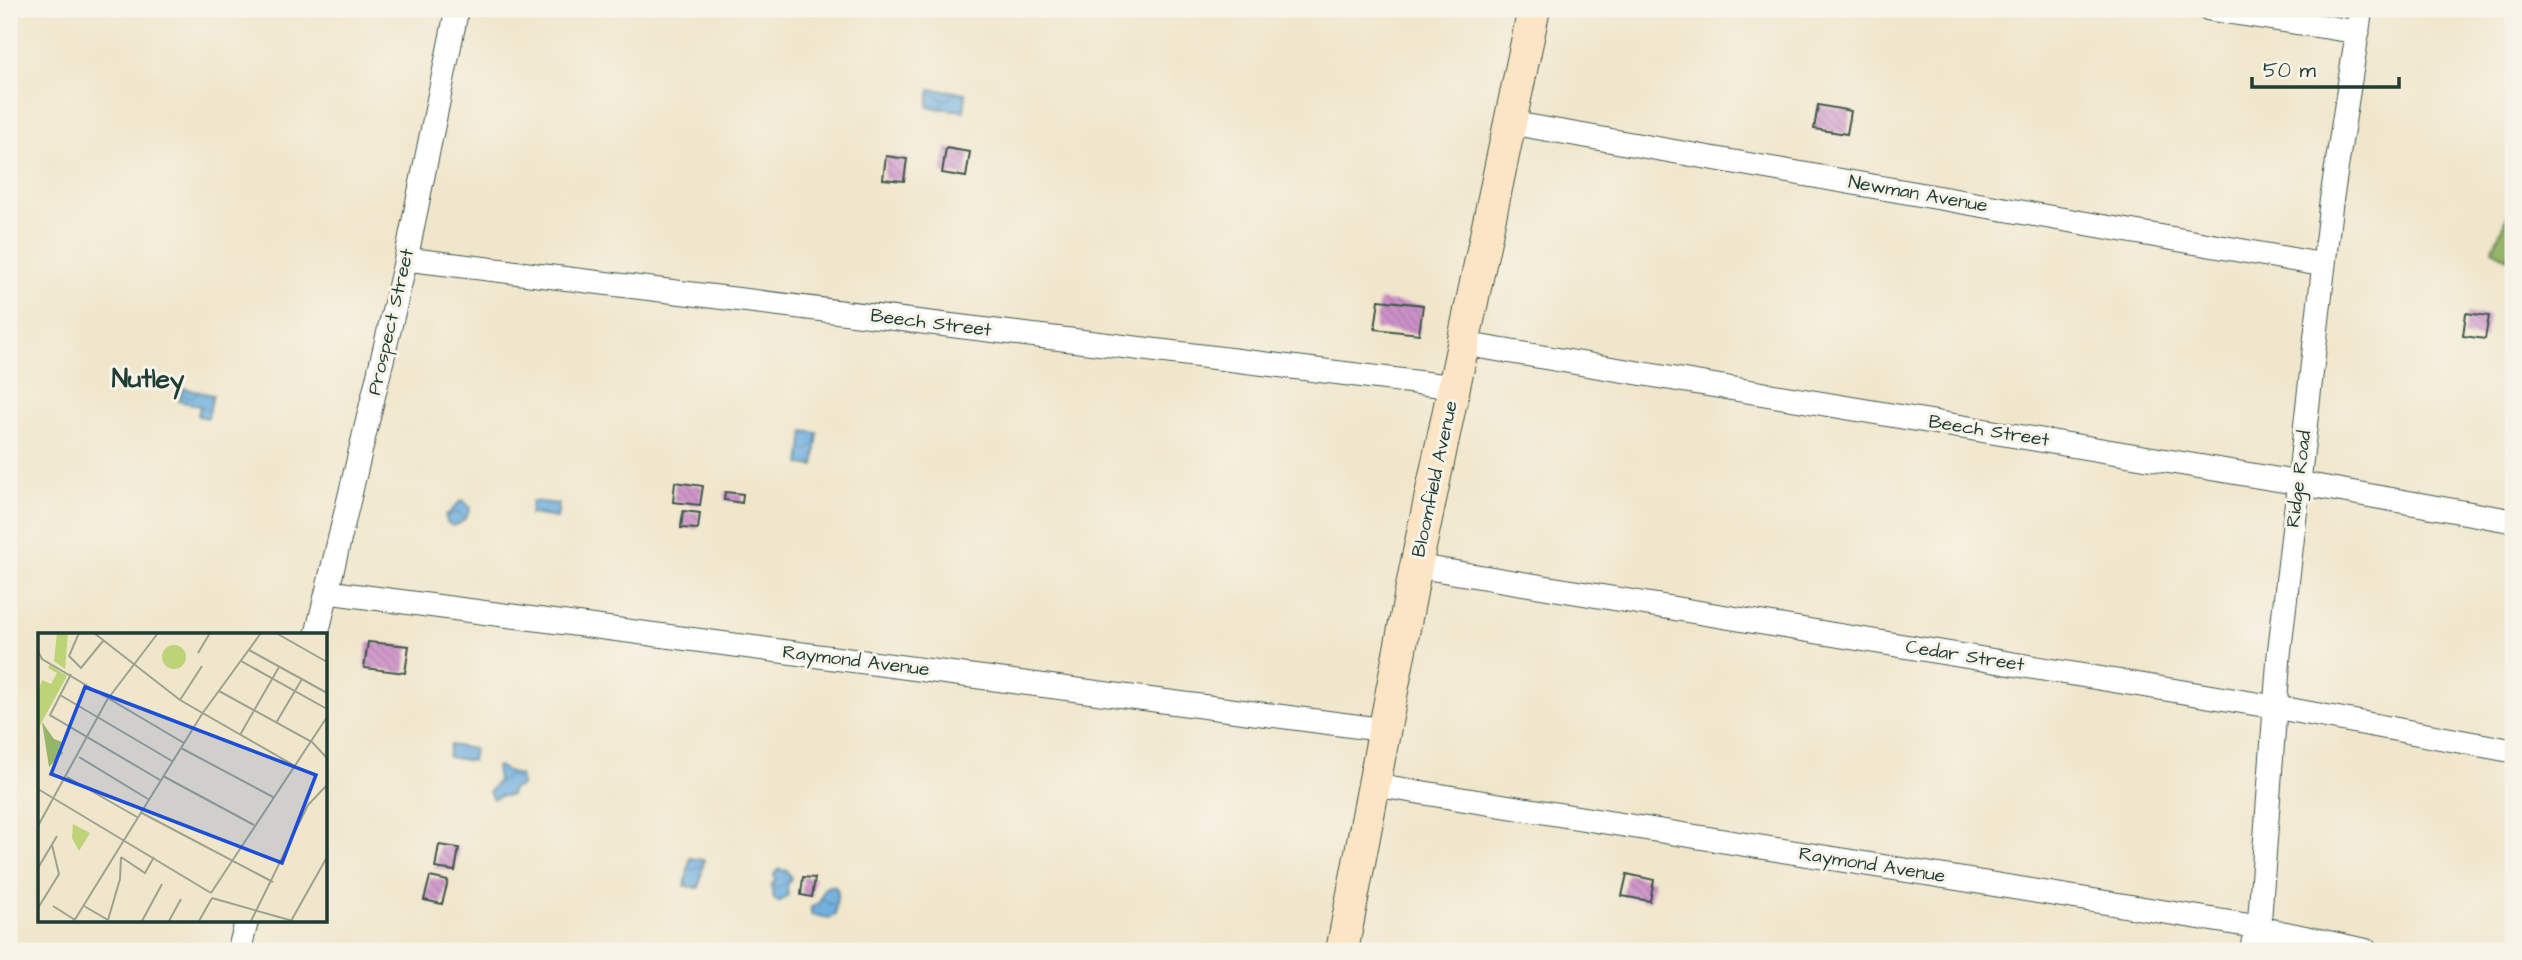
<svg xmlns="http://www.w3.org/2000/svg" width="2522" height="960" font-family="'Architects Daughter',sans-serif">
<defs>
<pattern id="forest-firs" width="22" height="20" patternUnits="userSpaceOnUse" patternTransform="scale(1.75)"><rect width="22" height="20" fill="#95b568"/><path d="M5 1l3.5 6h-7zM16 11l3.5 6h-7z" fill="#799456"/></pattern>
<pattern id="water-waves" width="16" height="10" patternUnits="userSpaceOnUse" patternTransform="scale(1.75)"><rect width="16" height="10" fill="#69abdd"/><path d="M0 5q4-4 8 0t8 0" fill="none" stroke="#568cb4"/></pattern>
<pattern id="building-back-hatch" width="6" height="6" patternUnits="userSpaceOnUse" patternTransform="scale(1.75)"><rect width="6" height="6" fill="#ce92c9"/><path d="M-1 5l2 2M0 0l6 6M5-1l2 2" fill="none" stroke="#a778a4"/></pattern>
</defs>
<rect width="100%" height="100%" fill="#f7f3e8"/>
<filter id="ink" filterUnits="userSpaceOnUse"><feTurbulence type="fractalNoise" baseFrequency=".0143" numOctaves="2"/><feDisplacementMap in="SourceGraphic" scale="14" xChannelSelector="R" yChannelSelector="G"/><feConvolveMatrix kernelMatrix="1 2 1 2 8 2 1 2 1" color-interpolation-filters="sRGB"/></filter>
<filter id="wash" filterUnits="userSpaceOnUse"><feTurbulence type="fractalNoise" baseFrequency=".00686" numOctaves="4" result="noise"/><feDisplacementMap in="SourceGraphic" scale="28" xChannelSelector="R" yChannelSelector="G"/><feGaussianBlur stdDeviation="1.57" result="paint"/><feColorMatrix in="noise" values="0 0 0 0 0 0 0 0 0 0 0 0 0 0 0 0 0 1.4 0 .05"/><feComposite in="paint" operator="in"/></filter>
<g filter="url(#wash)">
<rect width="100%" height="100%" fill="#f0e6cb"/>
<!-- forest -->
<path fill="url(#forest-firs)" stroke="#5a794e" stroke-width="2" d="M2513 203V261L2492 250Z"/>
<!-- water -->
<path fill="url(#water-waves)" stroke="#447488" stroke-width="2" d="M930 89 966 93 964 111 928 107Z
M182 388 213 395 208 418 198 416 200 406 179 401Z
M804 431 818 433 814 466 800 464Z
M463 500 470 508C468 517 462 524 452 526L447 522 445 515C454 512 455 504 463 500Z
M532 501 559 504 557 518 530 514Z
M450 745 474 749 472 761 448 757Z
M499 766 508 772 521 776V786L512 789 510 796H500L493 799 489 792 498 781 496 767Z
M690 858 704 860 699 888 685 886Z
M779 869 787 871 791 878 787 887 788 896 778 902 774 899 771 886 775 880 774 874Z
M829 886H834L838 890 835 915 829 919 811 915V907L819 903 824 889Z"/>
<g id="blocks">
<!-- building -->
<path fill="url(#building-back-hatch)" d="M1818 105 1851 111 1847 134 1814 129Z
M946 148 970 152 966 177 942 173Z
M886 156 907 159 904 181 883 179Z
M1379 300 1423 305 1419 334 1375 329Z
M2466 313 2489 316 2485 339 2463 336Z
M675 482 703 486 700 505 673 502Z
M725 492 743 494 742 503 724 500Z
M683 511 700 513 698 529 681 528Z
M368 642 409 646 405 673 364 668Z
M439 845 459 848 455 871 435 868Z
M1627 874 1654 880 1650 901 1622 896Z
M430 877 448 881 442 904 424 900Z
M803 877 815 878 812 897 801 895Z"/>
</g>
</g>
<g filter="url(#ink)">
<use href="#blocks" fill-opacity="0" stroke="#3e564b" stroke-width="2"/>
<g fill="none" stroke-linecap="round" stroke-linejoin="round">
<!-- street casing -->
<g stroke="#3e564b" stroke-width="25">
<path id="street" d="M2209 9 2358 32
M1511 123 2324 265
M406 259 1455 387
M1464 344 2299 483 2513 521
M1416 566 2275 707 2513 751
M328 592 1385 730
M317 634 406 259 457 9
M1375 785 2246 925 2368 951
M239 951 247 920
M2251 951 2260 914 2279 655 2331 203 2361 9"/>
</g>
<!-- secondary casing -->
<g stroke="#3e564b" stroke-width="34">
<path id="secondary" d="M1342 951 1416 566 1534 9"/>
</g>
<!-- street -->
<use href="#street" stroke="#fff" stroke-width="23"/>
<!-- secondary -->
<use href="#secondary" stroke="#fce5c4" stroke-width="32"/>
</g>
</g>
<g text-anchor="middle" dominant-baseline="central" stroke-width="6" stroke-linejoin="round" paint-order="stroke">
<!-- street labels -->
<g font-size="19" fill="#1f3d34" stroke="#f7f3e8">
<text transform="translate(1918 194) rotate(10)">Newman Avenue</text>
<text transform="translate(391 322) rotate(-77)">Prospect Street</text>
<text transform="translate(931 323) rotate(7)">Beech Street</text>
<text transform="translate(1989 431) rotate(9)">Beech Street</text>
<text transform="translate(1435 479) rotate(-78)">Bloomfield Avenue</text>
<text transform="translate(2299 479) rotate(-83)">Ridge Road</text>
<text transform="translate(1965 656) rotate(9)">Cedar Street</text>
<text transform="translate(856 661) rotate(7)">Raymond Avenue</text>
<text transform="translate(1872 865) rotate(9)">Raymond Avenue</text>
</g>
<!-- district labels -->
<g font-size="26" font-weight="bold" fill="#1f3d34" stroke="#f7f3e8">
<text x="148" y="379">Nutley</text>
</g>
</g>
<!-- overview -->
<g transform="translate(38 633)">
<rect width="289" height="289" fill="#f0e6cb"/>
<path d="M19 0H30L27 36 16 28ZM12 32 29 43 1 94 0 104V59L4 47 13 51 19 40 10 35Z" fill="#bcd378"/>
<path d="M4 89 16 106 24 109 21 115 25 120 11 134Z" fill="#95b568"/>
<path d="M124 24a12 12 0 1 1 24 0a12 12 0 1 1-24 0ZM35 191 52 200 41 218 34 205Z" fill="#bcd378"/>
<path fill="none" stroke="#9ca28f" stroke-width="2" d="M41 0 31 23 43 35 65 8M56 0 142 67 257 133M238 0 289 29M211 17 289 60M0 18 4 26 146 110M160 20 172 0M203 28 289 76M33 41 12 82 122 147M181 58 274 109 289 125M22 62 134 128M142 67 164 33M238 90 264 46M202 102 241 34M143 115 235 164M41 124 110 166M125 143 216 192M29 144 99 184M0 156 173 260M102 179 235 249M0 193 69 67 120 0M83 224 107 240 116 224M0 235 19 203M173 260 289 84M174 265 255 288M15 273 37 287M46 273 70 287M0 275 21 241 14 212M70 287 82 246 83 224M36 288 164 81 223 0M104 288 124 251M131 288 143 266M161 288 174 265M213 288 270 172 289 152M253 288 289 224"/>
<path fill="#1d4ed8" fill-opacity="0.15" stroke="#1d4ed8" stroke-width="3.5" d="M47 54 278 142 244 230 13 141Z"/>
<rect width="289" height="289" fill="none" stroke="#1f3d34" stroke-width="3.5"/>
</g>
<!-- margin -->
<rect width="2522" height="960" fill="none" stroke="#f7f3e8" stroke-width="35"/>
<!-- scale -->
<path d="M2252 77v10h147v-10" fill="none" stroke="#1f3d34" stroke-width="3.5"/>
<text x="2263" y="77" font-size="21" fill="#1f3d34" stroke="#f7f3e8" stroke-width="5" paint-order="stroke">50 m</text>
</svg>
